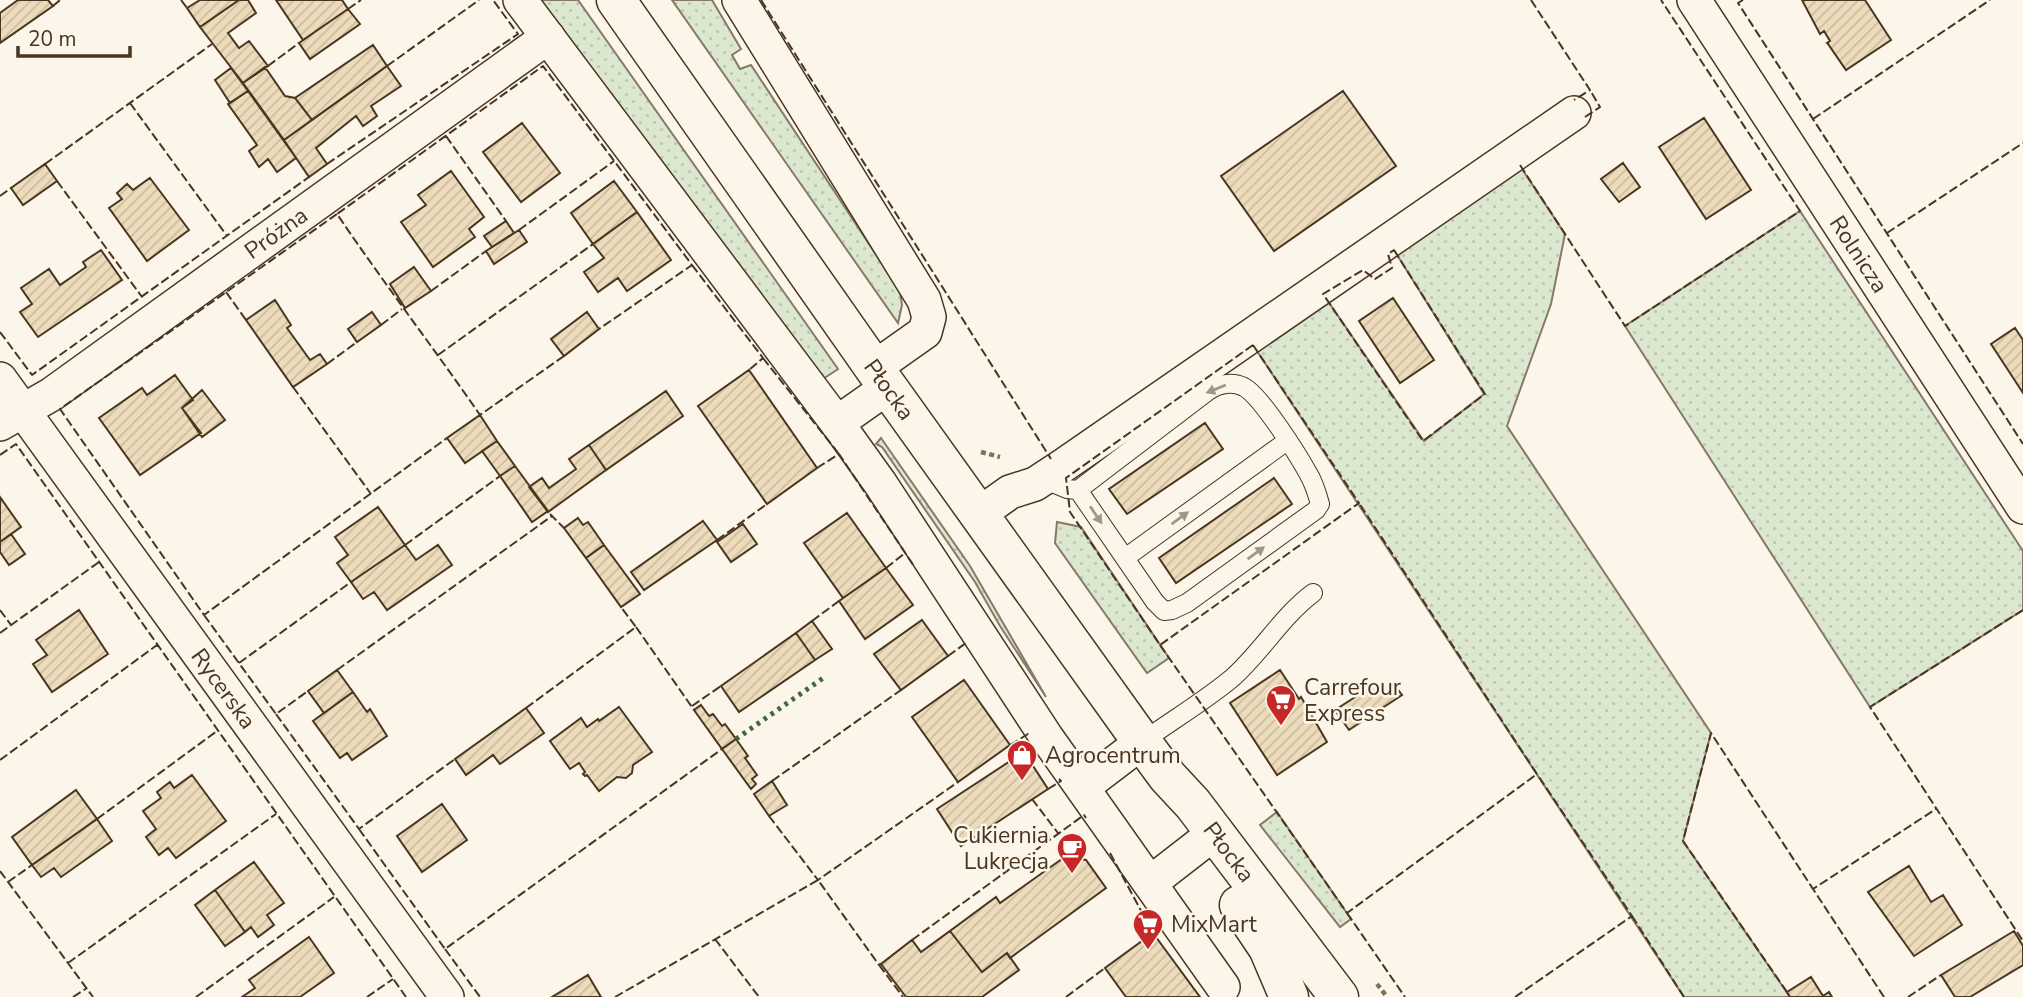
<svg xmlns="http://www.w3.org/2000/svg" width="2023" height="997" font-family="'Nunito Sans',sans-serif">
<defs>
<pattern id="grass-dots" width="8" height="8" patternUnits="userSpaceOnUse" patternTransform="scale(1.75)"><rect width="8" height="8" fill="#dce7d0"/><path d="M2 2h.1M6 6h.1" fill="none" stroke="#bec7b2" stroke-width="1.8" stroke-linecap="round"/></pattern>
<pattern id="building-hatch" width="6" height="6" patternUnits="userSpaceOnUse" patternTransform="scale(1.75)"><rect width="6" height="6" fill="#ecdcbc"/><path d="M-1 1l2-2M0 6l6-6M5 7l2-2" fill="none" stroke="#ccbda1"/></pattern>
</defs>
<rect width="100%" height="100%" fill="#fbf6e9"/>
<!-- grass -->
<path fill="url(#grass-dots)" stroke="#887966" stroke-width="2" d="M536 0H578L838 369 820 381Z
M672 0H712L741 49 732 55 740 69 751 65 900 291 902 305 898 323Z
M1518 163 1565 234 1551 304 1507 426 1711 733 1683 841 1790 997H1684L1253 345 1323 294 1424 441 1484 394 1394 250Z
M1800 211 2023 551V610L1870 707 1625 326Z
M881 438 970 566 1046 697 1000 626 975 582 882 447 876 444Z
M1057 522 1081 527 1169 658 1147 673 1055 543Z
M1277 812 1351 919 1340 927 1260 825Z"/>
<!-- building -->
<path fill="url(#building-hatch)" stroke="#4a3520" stroke-width="2" d="M18 0H48L53 6 0 43V13Z
M200 0H239L200 27 187 8Z
M239 0H248L256 13 228 33 239 48 249 41 268 66 243 83 200 27Z
M276 0H342L348 9 303 40Z
M1802 0H1865L1891 40 1846 70 1828 44 1827 43 1830 41 1824 31 1820 34Z
M348 9 360 24 310 59 299 43Z
M373 45 387 66 312 120 295 98Z
M387 66 401 86 371 106 377 116 363 126 356 116 316 148 327 164 309 177 284 140Z
M265 67 285 96 295 98 312 120 284 140 243 83Z
M231 68 248 91 230 103 215 80Z
M248 91 296 158 277 172 268 159 259 167 249 151 257 145 228 104Z
M1343 91 1396 166 1274 251 1221 176Z
M1704 118 1751 190 1706 219 1659 147Z
M522 123 560 173 521 202 483 152Z
M1623 163 1640 187 1619 202 1601 179Z
M45 164 57 181 23 205 11 188Z
M451 171 484 217 469 229 475 237 433 267 401 222 426 205 418 195Z
M150 178 189 230 147 261 109 208 122 199 117 193 127 184 133 190Z
M614 181 637 212 593 244 571 213Z
M637 212 671 260 627 291 618 278 598 292 584 272 604 258 593 244Z
M506 221 514 233 492 247 484 236Z
M519 230 527 242 494 264 486 251Z
M101 250 122 280 38 337 20 312 32 304 21 288 49 269 60 285 86 267 83 262Z
M414 267 431 291 405 308 390 284Z
M1393 298 1434 360 1400 383 1359 321Z
M275 300 291 325 287 328 310 360 320 354 327 364 293 387 246 320Z
M372 312 381 325 357 342 348 329Z
M587 312 599 329 564 356 551 339Z
M2015 328 2023 340V393L1991 344Z
M749 370 817 468 767 504 698 406Z
M175 375 193 400 182 408 201 433 140 475 99 418 142 388 147 395Z
M202 390 225 420 202 437 182 408Z
M666 391 683 416 606 470 589 445Z
M480 415 497 441 465 463 447 438Z
M1205 423 1223 449 1127 514 1109 489Z
M497 441 515 466 500 476 482 451Z
M589 445 606 470 548 512 529 487 542 478 549 488 576 469 569 459Z
M515 466 548 511 532 522 500 476Z
M1274 478 1292 504 1176 583 1159 558Z
M0 497 21 527 0 542Z
M378 507 405 545 351 582 337 563 348 555 335 537Z
M847 513 886 568 843 598 804 543Z
M578 518 583 525 588 522 604 545 586 558 564 528Z
M703 521 717 540 644 590 631 572Z
M743 524 757 544 731 562 717 542Z
M11 534 25 554 9 565 0 552V542Z
M405 545 416 560 438 545 452 565 387 610 374 592 363 599 351 582Z
M604 545 640 594 621 607 586 558Z
M886 568 913 605 865 639 839 601Z
M79 610 108 654 52 692 33 664 47 655 36 640Z
M922 620 948 656 901 690 874 654Z
M812 621 832 649 815 660 796 633Z
M796 633 815 660 739 712 721 686Z
M337 670 353 692 324 713 308 691Z
M1280 670 1299 699 1301 697 1327 742 1277 775 1230 703Z
M964 680 1010 745 958 782 912 717Z
M1377 683 1385 694 1396 687 1402 695 1349 730 1335 710Z
M353 692 367 712 370 709 387 736 352 760 347 753 340 758 313 721Z
M701 705 709 716 713 714 722 726 725 724 736 739 722 749 694 710Z
M619 707 652 752 633 765 632 773 626 778 617 777 599 791 587 775 585 776 583 774 585 772 579 763 570 769 550 741 581 718 587 727 598 719 599 721Z
M526 708 544 733 500 764 493 755 466 775 455 759Z
M736 739 748 756 745 758 757 775 752 779 756 784 751 789 722 749Z
M1024 752 1048 789 961 846 937 809Z
M192 775 226 821 176 858 168 848 159 855 146 837 156 829 143 811 161 798 157 792 170 782 174 788Z
M772 781 787 805 769 816 754 794Z
M76 790 97 819 32 865 12 837Z
M442 804 467 840 422 872 397 836Z
M97 819 112 841 61 877 54 868 41 877 32 865Z
M1066 856 1086 860 1106 888 1010 958 1007 953 982 972 950 931 996 897 1000 903Z
M254 862 284 903 267 915 274 925 258 937 251 927 245 932 215 890Z
M1909 866 1931 902 1943 895 1962 925 1914 956 1868 892Z
M215 890 245 932 225 946 195 905Z
M950 931 982 972 1007 953 1019 970 982 997H906L881 964 912 940 921 952Z
M2014 931 2023 946V965L1970 997H1955L1941 975Z
M1153 933 1200 997H1126L1105 968Z
M309 937 334 973 300 997H242L255 988 249 980Z
M588 975 601 997H552Z
M1811 977 1823 996 1829 992 1832 997H1790L1787 992Z"/>
<g fill="none" stroke-linecap="round" stroke-linejoin="round">
<!-- service casing -->
<g stroke="#4a3520" stroke-width="20">
<path id="service" d="M1043 479 1067 489 1078 490 1155 602 1164 611 1172 610 1187 603 1316 510 1320 504C1317 493 1314 483 1308 473 1298 455 1261 396 1244 387 1232 381 1218 384 1208 391L1078 490
M1125 558 1287 441
M1142 742C1171 721 1203 702 1231 679 1261 653 1281 617 1313 593"/>
</g>
<!-- minor casing -->
<g stroke="#4a3520" stroke-width="36">
<g id="minor">
<path d="M520 0 837 423 888 387"/>
<path d="M739 0 924 300 929 317 925 332 874 368"/>
<path id="s1" d="M1694 0 2023 507"/>
<path id="s2" d="M0 379 447 997"/>
<path d="M837 423 880 483 1047 738 1223 987"/>
<path id="s3" d="M0 424 52 394 548 37"/>
<path d="M979 514 1010 492 1035 484 1061 467 1574 113"/>
<path d="M1083 787 1142 742"/>
<path d="M1150 883 1199 845"/>
</g>
</g>
<!-- tertiary casing -->
<g stroke="#4a3520" stroke-width="41">
<g id="tertiary">
<path id="s4" d="M616 0 874 368 1142 742 1167 776 1193 804 1339 997"/>
<path d="M1239 905 1268 948 1289 997"/>
</g>
</g>
<!-- path -->
<path stroke="#7f6f5c" stroke-width="4.5" stroke-dasharray="5 3.5" stroke-linecap="butt" d="M981 452 1000 457
M1377 984 1387 997"/>
<!-- service -->
<use href="#service" stroke="#fbf6e9" stroke-width="18"/>
<!-- minor -->
<use href="#minor" stroke="#fbf6e9" stroke-width="33"/>
<!-- tertiary -->
<use href="#tertiary" stroke="#fbf6e9" stroke-width="38"/>
<!-- hedge -->
<path stroke="#436837" stroke-width="5" stroke-dasharray="3.5 5" stroke-linecap="butt" d="M736 739 826 676"/>
<!-- fence -->
<path stroke="#4a3520" stroke-width="2" stroke-dasharray="9 3.5" stroke-linecap="butt" d="M181 0 187 8
M761 0 1051 459
M1531 0 1590 90 1574 100
M1743 0 1738 3 2023 444
M53 6 60 0
M348 9 361 0
M268 66 299 43
M387 66 479 0
M130 103 227 236
M1585 117 1600 107 1590 90
M1813 119 1990 0
M446 136 506 221
M45 164 212 44
M327 164 518 34 493 0
M1520 165 1625 326 1800 211 1661 0
M57 181 142 297
M0 196 11 188
M337 214 60 409 204 615 447 438
M519 230 614 161
M1887 233 2023 143
M1394 250 1485 394 1423 441 1323 294 1363 270 1375 279 1392 268 1388 254Z
M692 265 763 358 749 370
M431 291 486 251
M226 292 246 320
M381 325 402 309
M0 332 32 375 309 177
M1253 345 1359 503 1160 645 1070 512 1066 478Z
M438 355 593 244
M564 356 480 415C433 347 383 282 337 214L543 66 692 265 599 329
M763 358 839 454
M327 364 357 342
M293 387 371 494
M0 455 16 444 406 997
M817 468 839 454 914 566
M550 514 564 528
M717 540 767 504
M405 545 500 476
M886 568 905 553
M0 610 11 625
M2023 610 1870 707 2023 941
M204 615 276 714 308 691
M812 621 839 601
M636 627 694 710
M0 633 99 562
M1160 645 1347 913 1537 774 1359 503
M948 656 966 643
M239 663 351 582
M337 670 552 516
M692 706 721 686
M526 708 636 627 621 607
M276 714 359 829 455 759
M1010 745 1028 734 1030 735
M0 760 157 645
M772 781 901 690
M1048 789 1061 781 1059 779
M1032 799 1058 833
M769 816 818 880 958 782
M97 819 217 731
M359 829 445 949 722 749
M1110 853 1153 933
M0 871 93 997
M8 882 32 865
M1347 913 1405 997
M1632 916 1684 997
M715 939 759 997
M912 940 1084 815 1086 818
M445 949 480 997
M68 963 276 814
M879 965 903 997
M1787 992 1683 841 1711 733 1813 889
M73 997 87 988
M196 997 334 897
M367 997 393 979
M615 997 818 880 879 965 881 964
M1066 997 1105 968
M1515 997 1632 916 1537 774
M1884 997 1813 889 1936 809
M1908 997 1941 975"/>
</g>
<!-- one-way arrows -->
<defs><path id="oneway-solid" d="M-6-.8H1V-3.2L6.5 0L1 3.2V.8H-6Z" transform="scale(1.75)"/></defs>
<g fill="#a29684">
<use href="#oneway-solid" transform="translate(1216 389) rotate(158)"/>
<use href="#oneway-solid" transform="translate(1096 515) rotate(56)"/>
<use href="#oneway-solid" transform="translate(1180 518) rotate(-36)"/>
<use href="#oneway-solid" transform="translate(1256 553) rotate(-36)"/>
</g>
<!-- icons -->
<defs>
<g id="supermarket-pin" transform="scale(1.575)"><path d="M0 17L-7.5 6A9.5 9.5 0 1 1 7.5 6Z" fill="#c62828" stroke="#fbf6e9"/><path d="M-6-5.5h2.5l.6 2H6L4.5 2H-2.5L-4.4-4H-6ZM-1.5 3.2a1.3 1.3 0 1 0 .1 0ZM3 3.2a1.3 1.3 0 1 0 .1 0Z" fill="#fff"/></g>
<g id="shop-pin" transform="scale(1.575)"><path d="M0 17L-7.5 6A9.5 9.5 0 1 1 7.5 6Z" fill="#c62828" stroke="#fbf6e9"/><path d="M-5-2.5h2.3a2.7 3.5 0 0 1 5.4 0H5L5.5 6h-11ZM-1.5-2.5h3a1.5 2.3 0 0 0-3 0Z" fill="#fff"/></g>
<g id="cafe-pin" transform="scale(1.575)"><path d="M0 17L-7.5 6A9.5 9.5 0 1 1 7.5 6Z" fill="#c62828" stroke="#fbf6e9"/><path d="M-5.5-4.5H6V0H3Q3 3.5 0 3.5H-2.5Q-5.5 3.5-5.5 0ZM3-3.2v2h1.7v-2ZM-6 4.5H4V6H-6Z" fill="#fff"/></g>
</defs>
<g fill-rule="evenodd">
<use href="#supermarket-pin" x="1281" y="700"/>
<use href="#shop-pin" x="1022" y="755"/>
<use href="#cafe-pin" x="1072" y="848"/>
<use href="#supermarket-pin" x="1148" y="924"/>
</g>
<g text-anchor="middle" dominant-baseline="central" stroke-width="5" stroke-linejoin="round" paint-order="stroke">
<!-- street labels -->
<g font-size="23" fill="#4a3520" stroke="#fbf6e9">
<text stroke="none"><textPath href="#s3" startOffset="336">Próżna</textPath></text>
<text stroke="none"><textPath href="#s1" startOffset="303">Rolnicza</textPath></text>
<text stroke="none"><textPath href="#s4" startOffset="476">Płocka</textPath></text>
<text stroke="none"><textPath href="#s2" startOffset="382">Rycerska</textPath></text>
<text stroke="none"><textPath href="#s4" startOffset="1050">Płocka</textPath></text>
</g>
<!-- poi labels -->
<g font-size="23" fill="#4a3520" stroke="#fbf6e9" text-anchor="start">
<text x="1304" y="687">Carrefour<tspan x="1304" dy="26">Express</tspan></text>
<text x="1045" y="755">Agrocentrum</text>
<text x="1049" y="835" text-anchor="end">Cukiernia<tspan x="1049" dy="26">Lukrecja</tspan></text>
<text x="1171" y="924">MixMart</text>
</g>
</g>
<!-- scale -->
<path d="M18 46v10h112v-10" fill="none" stroke="#4a3520" stroke-width="3.5"/>
<text x="28" y="46" font-size="21" fill="#4a3520" stroke="#fbf6e9" stroke-width="5" paint-order="stroke">20 m</text>
</svg>
